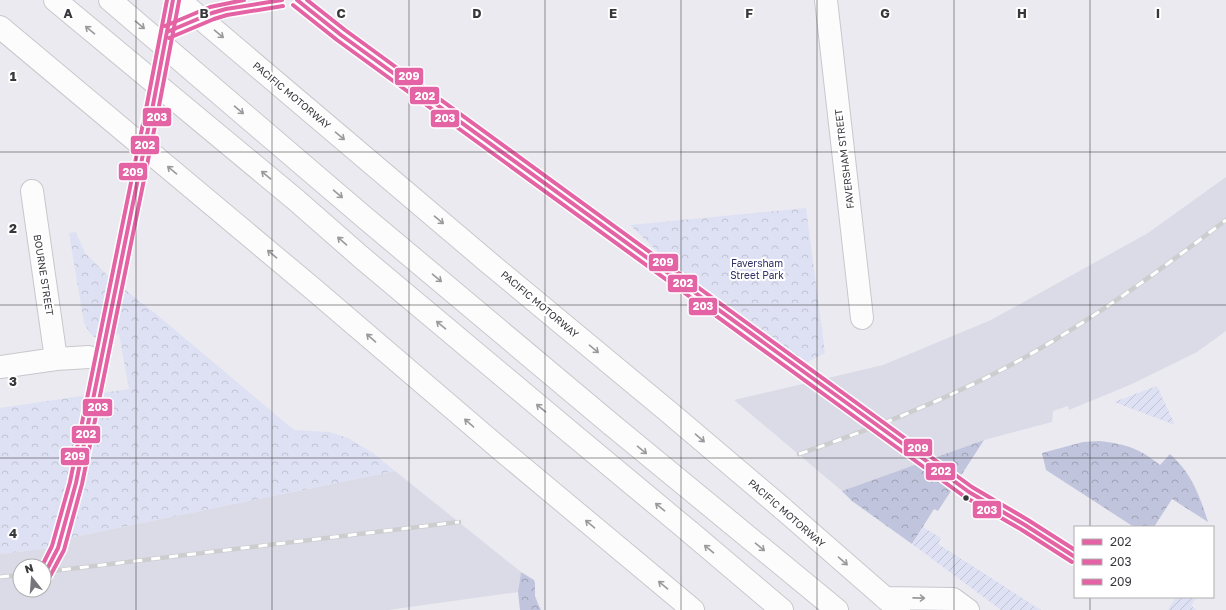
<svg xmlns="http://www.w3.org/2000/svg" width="1226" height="610" font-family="'Golos Text',sans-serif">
<defs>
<pattern id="forest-crowns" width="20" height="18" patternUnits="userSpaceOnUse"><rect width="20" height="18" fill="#c1c4dd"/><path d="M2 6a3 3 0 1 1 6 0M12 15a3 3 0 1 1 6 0" fill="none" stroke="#9ea0b4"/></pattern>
<pattern id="park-crowns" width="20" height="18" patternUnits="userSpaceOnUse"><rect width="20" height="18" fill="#dee1f3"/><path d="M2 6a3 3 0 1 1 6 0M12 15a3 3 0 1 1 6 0" fill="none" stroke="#bfc2d1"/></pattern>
<pattern id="garden-furrows" width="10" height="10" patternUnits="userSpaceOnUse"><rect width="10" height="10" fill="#dee1f3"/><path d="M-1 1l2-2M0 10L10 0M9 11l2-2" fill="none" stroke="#bfc2d1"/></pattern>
</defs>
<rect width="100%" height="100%" fill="#eaeaf0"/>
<!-- built -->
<path fill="#dadbe7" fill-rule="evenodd" d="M1226 177V331L1197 352 1132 384 1069 410 1068 406 1053 411 1052 422 984 440 842 491 734 400 883 365 991 320 1148 233Z
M395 471 521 572 518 592 388 610H0V554L50 548 49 542ZM20 566H44V590H20Z"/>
<!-- forest -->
<path fill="url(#forest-crowns)" d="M984 440 938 511 934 509 912 544 852 501 842 491Z
M1099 441C1126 444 1139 448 1160 465L1170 454C1191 472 1200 496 1208 522L1172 499 1154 527H1134L1046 470 1042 453 1083 442Z
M521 572 534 580 535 583V596L538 604 541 610H520L518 592Z"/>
<!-- park -->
<path fill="url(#park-crowns)" d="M806 208 825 353 802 365 781 363 763 354 630 225Z
M76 232 85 253 109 277 156 314 294 430 329 432 348 438 373 453 395 471 49 542 50 548 0 554V408L129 389 119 334C97 338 96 345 84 323L69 233Z"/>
<!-- garden -->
<path fill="url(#garden-furrows)" d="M1157 386 1175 425 1114 402Z
M923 527 941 538 938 544 1041 610H1001L912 544Z
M1176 597H1197L1191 606 1197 610H1168Z"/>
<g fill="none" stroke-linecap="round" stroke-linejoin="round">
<!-- minor casing -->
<g stroke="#c8c8cc" stroke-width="24">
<path id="minor" d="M826 0 862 318
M32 191 56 359
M0 367 56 359 89 357"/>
</g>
<!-- highway casing -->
<g stroke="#c8c8cc" stroke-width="24">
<path id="highway" d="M55 0 296 200 361 257 571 433
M110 0 364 217 612 425
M179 0 488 262 670 413
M0 27 312 288 499 448
M782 508 899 610
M730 522 837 610
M690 532 782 610
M620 549 693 610
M885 598 953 599 968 610"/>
</g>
<!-- minor -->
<use href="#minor" stroke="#fcfcfd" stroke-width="22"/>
<!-- highway -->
<use href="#highway" stroke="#fcfcfd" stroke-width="22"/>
<!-- rail casing -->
<g stroke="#cdcdcf" stroke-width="4.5">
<path id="rail" d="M799 454C878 427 956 396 1029 355 1098 316 1163 268 1226 220
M44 572 459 522
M0 577 20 575"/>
</g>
<!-- rail -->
<use href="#rail" stroke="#fff" stroke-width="3" stroke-dasharray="9" stroke-linecap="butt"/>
<!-- highway-bridge casing -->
<g stroke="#c8c8cc" stroke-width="24" stroke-linecap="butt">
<path id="highway-bridge" d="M670 413 782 508
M612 425 730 522
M571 433 690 532
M499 448 620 549"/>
</g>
<!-- highway-bridge -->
<use href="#highway-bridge" stroke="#fcfcfd" stroke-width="22"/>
<!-- bus-1 casing -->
<g stroke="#fff" stroke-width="7">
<path id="bus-1" d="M297 0 341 35 969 492 1025 525 1075 557
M167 32 212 13 226 9 282 0
M44 575 58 548 76 483 153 105 173 0"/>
</g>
<!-- bus-2 casing -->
<g stroke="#fff" stroke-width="7">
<path id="bus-2" d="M293 5 337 40 965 497 1022 530 1072 562
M169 38 214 19 227 15 283 6
M49 578 64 550 82 484 159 106 179 1"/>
</g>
<!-- bus-3 casing -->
<g stroke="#fff" stroke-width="7">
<path id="bus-3" d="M307 0 345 30 972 487 1028 520 1075 550
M165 26 210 7 244 0
M42 566 52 546 70 482 147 104 167 0"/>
</g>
<!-- bus-1 -->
<use href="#bus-1" stroke="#e463a4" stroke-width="4"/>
<!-- bus-2 -->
<use href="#bus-2" stroke="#e463a4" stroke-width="4"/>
<!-- bus-3 -->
<use href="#bus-3" stroke="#e463a4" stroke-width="4"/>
</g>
<!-- one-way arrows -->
<defs><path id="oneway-shaft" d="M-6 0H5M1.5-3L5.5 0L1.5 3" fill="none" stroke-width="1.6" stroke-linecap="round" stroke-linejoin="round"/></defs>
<g stroke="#9a9a9c">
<use href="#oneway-shaft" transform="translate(140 25) rotate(40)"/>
<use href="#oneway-shaft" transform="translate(90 30) rotate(-140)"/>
<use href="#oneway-shaft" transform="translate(219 34) rotate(40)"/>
<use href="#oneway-shaft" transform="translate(239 110) rotate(40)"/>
<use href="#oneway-shaft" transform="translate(340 136) rotate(40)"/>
<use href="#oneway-shaft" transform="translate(172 170) rotate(-140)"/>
<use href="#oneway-shaft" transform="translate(266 175) rotate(-140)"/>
<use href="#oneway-shaft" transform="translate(338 194) rotate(40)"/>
<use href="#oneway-shaft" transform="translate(439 220) rotate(40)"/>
<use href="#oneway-shaft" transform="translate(342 241) rotate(-139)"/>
<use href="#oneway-shaft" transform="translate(272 254) rotate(-140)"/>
<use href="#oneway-shaft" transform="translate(437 278) rotate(40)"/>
<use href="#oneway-shaft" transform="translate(441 325) rotate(-140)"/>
<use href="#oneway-shaft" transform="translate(371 338) rotate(-139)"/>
<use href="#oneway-shaft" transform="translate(594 349) rotate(40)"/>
<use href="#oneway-shaft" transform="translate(541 408) rotate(-140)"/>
<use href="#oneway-shaft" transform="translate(469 423) rotate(-139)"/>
<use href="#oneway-shaft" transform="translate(700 438) rotate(41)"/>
<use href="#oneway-shaft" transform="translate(642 450) rotate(39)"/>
<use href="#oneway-shaft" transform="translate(660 507) rotate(-140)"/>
<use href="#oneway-shaft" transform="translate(590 524) rotate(-140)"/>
<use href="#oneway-shaft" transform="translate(760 547) rotate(40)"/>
<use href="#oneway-shaft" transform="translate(709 549) rotate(-140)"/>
<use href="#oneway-shaft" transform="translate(843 561) rotate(41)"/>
<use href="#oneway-shaft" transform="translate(663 585) rotate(-140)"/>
<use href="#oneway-shaft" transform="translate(919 598) rotate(1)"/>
</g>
<!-- grid -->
<path fill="none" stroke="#37383c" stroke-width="1" stroke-opacity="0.55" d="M136 0V610M272 0V610M409 0V610M545 0V610M681 0V610M817 0V610M954 0V610M1090 0V527M0 152H1226M0 305H1226M0 458H1226M1090 597V610"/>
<!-- markers -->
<circle fill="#37383c" stroke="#fff" stroke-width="1.5" cx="966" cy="498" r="3.5"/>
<g text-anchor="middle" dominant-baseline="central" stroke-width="4" stroke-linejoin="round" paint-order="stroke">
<!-- street labels -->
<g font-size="10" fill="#37383c" stroke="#fff">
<text transform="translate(292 95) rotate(40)">PACIFIC MOTORWAY</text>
<text transform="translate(844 159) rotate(-97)">FAVERSHAM STREET</text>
<text transform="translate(44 275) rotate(81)">BOURNE STREET</text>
<text transform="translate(540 304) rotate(40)">PACIFIC MOTORWAY</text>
<text transform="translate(787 513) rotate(41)">PACIFIC MOTORWAY</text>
</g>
<!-- park labels -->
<g font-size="10" fill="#2f3164" stroke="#fff">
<text x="757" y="263">Faversham<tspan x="757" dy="12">Street Park</tspan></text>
</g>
</g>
<g font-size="13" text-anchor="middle" font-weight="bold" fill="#37383c" stroke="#fff" stroke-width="4" stroke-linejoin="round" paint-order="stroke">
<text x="68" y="18">A</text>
<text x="204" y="18">B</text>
<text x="341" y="18">C</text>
<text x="477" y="18">D</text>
<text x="613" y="18">E</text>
<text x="749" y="18">F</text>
<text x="885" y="18">G</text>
<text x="1022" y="18">H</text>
<text x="1158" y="18">I</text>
<text x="13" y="81">1</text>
<text x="13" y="233">2</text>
<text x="13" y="386">3</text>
<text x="13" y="538">4</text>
</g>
<g stroke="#fff" stroke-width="1.5">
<rect x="394" y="67" width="30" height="19" rx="4" fill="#e463a4"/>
<rect x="409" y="86" width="31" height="19" rx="4" fill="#e463a4"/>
<rect x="142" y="107" width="30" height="20" rx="4" fill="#e463a4"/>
<rect x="430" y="109" width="30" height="19" rx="4" fill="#e463a4"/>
<rect x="130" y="135" width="30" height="20" rx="4" fill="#e463a4"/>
<rect x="118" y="162" width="30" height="19" rx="4" fill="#e463a4"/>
<rect x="648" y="253" width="31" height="19" rx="4" fill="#e463a4"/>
<rect x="667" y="274" width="31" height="19" rx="4" fill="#e463a4"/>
<rect x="688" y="297" width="30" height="19" rx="4" fill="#e463a4"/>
<rect x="82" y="398" width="31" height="19" rx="4" fill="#e463a4"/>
<rect x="71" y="425" width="30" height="19" rx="4" fill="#e463a4"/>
<rect x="903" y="438" width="30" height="19" rx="4" fill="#e463a4"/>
<rect x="60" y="447" width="30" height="19" rx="4" fill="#e463a4"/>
<rect x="925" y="462" width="31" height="19" rx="4" fill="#e463a4"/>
<rect x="972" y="500" width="30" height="19" rx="4" fill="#e463a4"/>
</g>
<g font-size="11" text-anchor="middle" font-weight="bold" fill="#fff">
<text x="409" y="80">209</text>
<text x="425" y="100">202</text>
<text x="157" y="121">203</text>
<text x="445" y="122">203</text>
<text x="145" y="149">202</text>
<text x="133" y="176">209</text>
<text x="663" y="266">209</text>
<text x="683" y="287">202</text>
<text x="703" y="310">203</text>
<text x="98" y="411">203</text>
<text x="86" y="438">202</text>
<text x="918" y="452">209</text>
<text x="75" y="460">209</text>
<text x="941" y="475">202</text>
<text x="987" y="514">203</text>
</g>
<!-- legend -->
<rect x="1074" y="526" width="140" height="72" fill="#ffffff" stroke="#afafb1"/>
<rect x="1082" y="539" width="20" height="6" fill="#e463a4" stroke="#afafb1"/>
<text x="1110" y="546" font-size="12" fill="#37383c">202</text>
<rect x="1082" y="559" width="20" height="6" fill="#e463a4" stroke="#afafb1"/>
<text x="1110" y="566" font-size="12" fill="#37383c">203</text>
<rect x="1082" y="579" width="20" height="6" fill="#e463a4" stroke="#afafb1"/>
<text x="1110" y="586" font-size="12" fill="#37383c">209</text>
<!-- north arrow -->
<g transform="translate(32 578) rotate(343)"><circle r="19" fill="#ffffff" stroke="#afafb1"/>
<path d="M0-3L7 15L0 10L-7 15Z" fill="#76767b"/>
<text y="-6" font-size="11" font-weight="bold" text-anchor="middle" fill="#37383c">N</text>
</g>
</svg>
